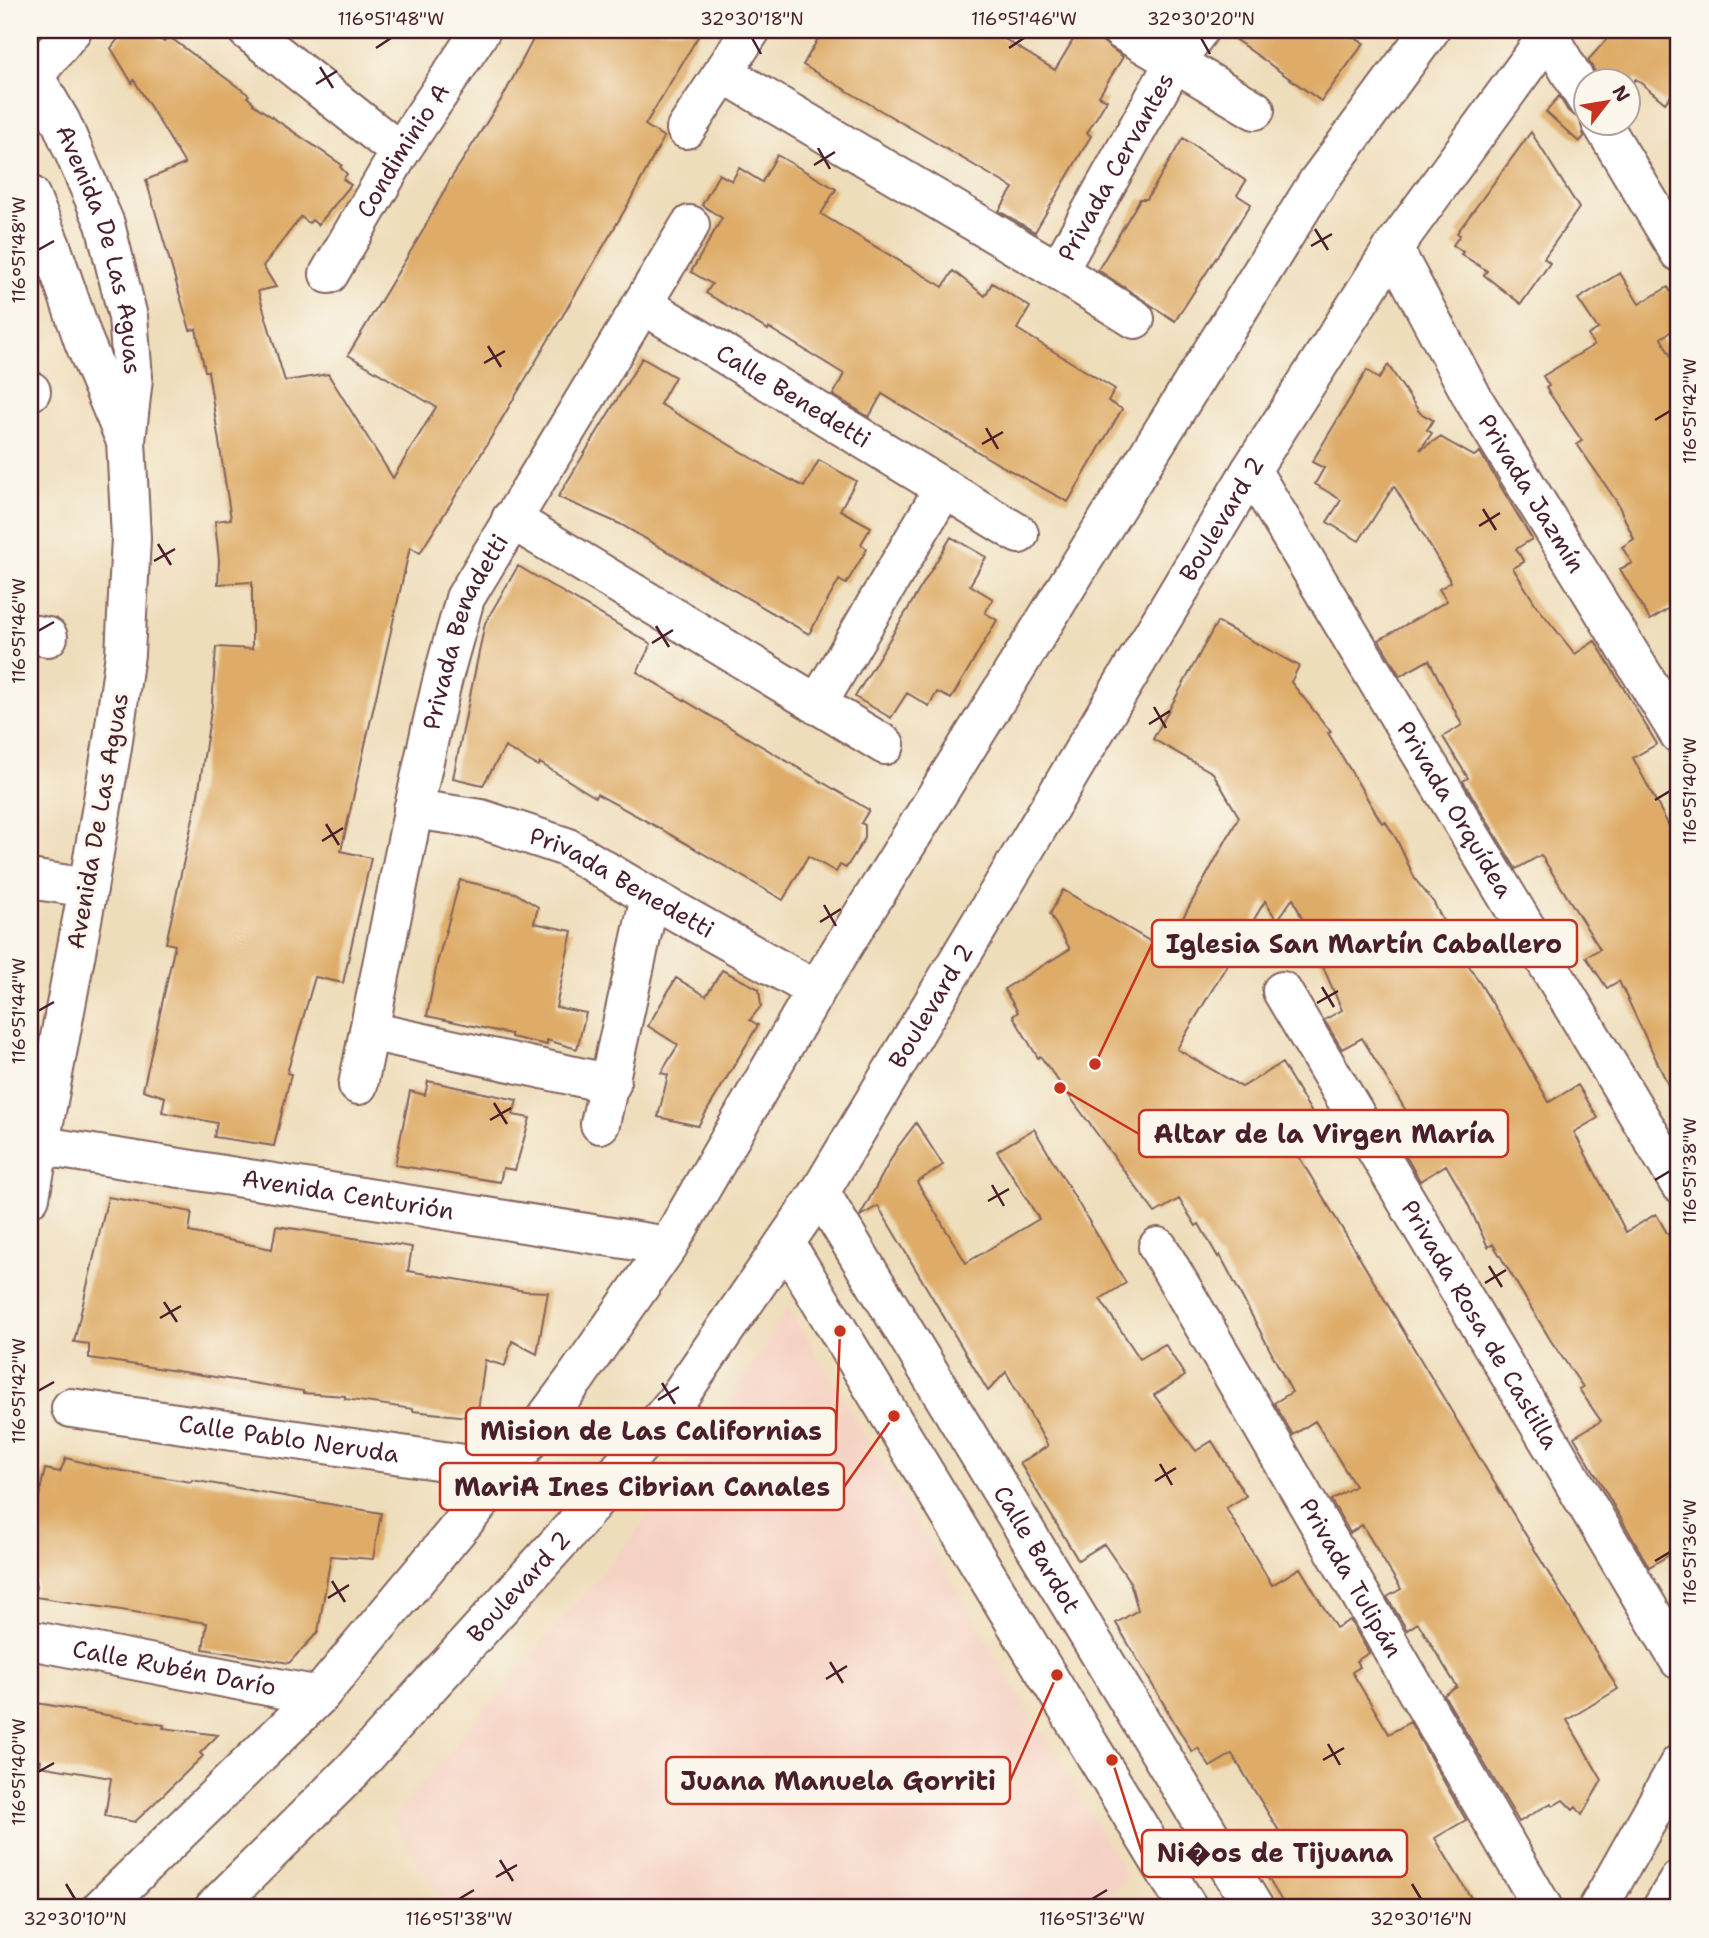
<svg xmlns="http://www.w3.org/2000/svg" width="1709" height="1938" font-family="'Shantell Sans',sans-serif">
<rect width="100%" height="100%" fill="#fbf7ec"/>
<filter id="ink" filterUnits="userSpaceOnUse"><feTurbulence type="fractalNoise" baseFrequency=".0143" numOctaves="2"/><feDisplacementMap in="SourceGraphic" scale="14" xChannelSelector="R" yChannelSelector="G"/><feConvolveMatrix kernelMatrix="1 2 1 2 8 2 1 2 1" color-interpolation-filters="sRGB"/></filter>
<filter id="wash" filterUnits="userSpaceOnUse"><feTurbulence type="fractalNoise" baseFrequency=".00686" numOctaves="4" result="noise"/><feDisplacementMap in="SourceGraphic" scale="28" xChannelSelector="R" yChannelSelector="G"/><feGaussianBlur stdDeviation="1.57" result="paint"/><feColorMatrix in="noise" values="0 0 0 0 0 0 0 0 0 0 0 0 0 0 0 0 0 1.4 0 .05"/><feComposite in="paint" operator="in"/></filter>
<g filter="url(#wash)">
<rect width="100%" height="100%" fill="#eeddba"/>
<!-- built -->
<path fill="#f5d2c3" d="M788 1306 1129 1880 1082 1908H447L391 1820 627 1543 689 1460 739 1386Z"/>
<g id="blocks">
<!-- building -->
<path fill="#deac68" d="M125 30H147L164 42 168 36 249 95 247 97 254 103 253 104 342 165 340 167 347 174 343 179 351 185 318 225 312 220 309 223 301 217 263 266 276 287 258 291 285 381 328 374 393 478 436 407 348 355 421 234 450 180 504 95 538 30H702L645 125 664 137 626 208 473 468 420 553 410 547 341 851 371 858 343 983 315 977 287 1073 291 1074 274 1146 214 1137 217 1123 162 1112 165 1097 143 1090 175 945 166 943 198 795 212 705 216 647 252 649V582L218 584 219 560 215 521 231 519 208 371H205L196 329 190 330 146 180 185 164 134 80 132 83 111 48Z
M823 30H990L1055 70 1079 30H1099L1102 41 1123 57 1099 96 1107 100 1087 133 1091 136 1035 232 999 211 1013 188 803 65Z
M1222 30H1339L1364 43 1321 101Z
M1615 30H1679V86L1665 103 1636 79 1628 87V80H1600L1588 60Z
M1559 96 1568 111 1580 119 1584 137 1579 142 1546 112Z
M1531 132 1579 208 1544 258 1550 263 1521 304 1484 275 1487 271 1461 254 1463 252 1453 245 1460 235 1457 233Z
M1183 138 1246 181 1237 195 1251 204 1175 321 1098 270 1140 199H1147Z
M777 155 836 189 821 214 943 287 953 271 985 296 992 283 1030 307 1017 329 1115 389 1108 401 1122 409 1068 502 998 464 882 394 869 417 833 395 844 374 769 328 768 330 706 293 712 284 691 272 722 218 702 205 719 174 732 181 739 168 762 182Z
M1620 273 1639 304 1668 287 1679 306V326L1661 338 1679 372V602L1650 620 1620 569 1632 563 1622 547 1634 539 1617 502 1577 444 1582 441 1546 388 1549 386 1543 376 1594 345 1588 335 1598 329 1578 299Z
M642 358 675 377 660 404 772 470 804 487 819 460 856 481 840 510 871 527 861 544 867 549 846 584 839 580 809 634 620 524 558 497Z
M1388 365 1420 413 1433 420 1427 430 1432 433 1420 450 1440 437 1474 456 1480 452 1532 539 1516 549 1524 562 1513 568 1536 605 1575 654 1595 641 1657 744 1633 758 1668 824 1679 817V1108L1619 981 1607 988 1586 957 1600 949 1541 855 1516 869 1463 781 1468 778 1443 737 1462 725 1429 660 1400 676 1379 640 1447 601 1439 589 1451 582 1423 534 1394 486 1359 541 1327 522 1341 500 1315 484 1324 468 1312 462 1367 370 1379 379Z
M951 537 986 557 970 585 993 599 985 613 997 620 951 699 937 692 929 706 907 693 891 718 855 697Z
M518 566 651 644 637 672 869 810 861 823 865 825V838L846 868 840 865 836 872 808 856 783 900 661 829 597 794 595 797 540 763 538 766 505 747 483 785 453 778 485 623Z
M1217 622 1299 666 1291 682 1331 732 1328 733 1382 823 1385 821 1397 840 1415 879 1434 903 1451 937 1499 1014 1549 1102 1578 1085 1598 1118 1574 1132 1626 1232 1656 1214 1679 1254V1549L1649 1567 1574 1437 1601 1421 1579 1389 1583 1387 1551 1341 1493 1244 1488 1247 1464 1196 1446 1165 1420 1181 1400 1146 1420 1134 1362 1038 1342 1049 1324 1020 1342 1010 1293 898 1277 921 1265 901 1177 1049 1242 1087 1282 1063 1321 1128 1292 1145 1618 1689 1567 1720 1602 1780 1582 1815 1576 1807 1573 1810 1563 1800 1553 1806 1551 1803 1519 1822 1444 1695 1457 1687 1418 1623 1407 1630 1387 1597 1401 1589 1362 1525 1350 1533 1331 1500 1355 1486 1315 1421 1293 1435 1274 1403 1292 1392 1220 1255 1218 1257 1199 1224 1196 1226 1179 1199 1155 1213 1040 1056 1038 1058 1013 1016 1018 1012 1004 989 1070 949 1050 914 1063 890 1165 950 1239 817 1213 773 1153 739Z
M460 880 515 893 538 907 534 923 572 931 556 1007 586 1013 577 1049 547 1040V1045L511 1037V1034L427 1016 437 963Z
M722 970 759 989 761 1006 750 1020 758 1025 698 1126 658 1117 668 1075 661 1073 678 1045 648 1026 676 978 706 996Z
M428 1081 517 1100 513 1115 530 1118 515 1170 503 1168 500 1182 395 1165 410 1091 425 1095Z
M916 1123 943 1165 917 1182 966 1263 1039 1219 997 1151 1034 1129 1126 1283 1100 1299 1140 1359 1165 1344 1185 1376 1154 1395 1196 1451 1212 1441 1246 1496 1226 1508 1272 1585 1300 1568 1336 1628 1350 1620 1369 1653 1356 1661 1360 1667 1352 1672 1389 1734 1410 1722 1466 1820 1435 1838 1477 1908H1286L1250 1848 1279 1831 1232 1754 1210 1767 1198 1748 1192 1752 1116 1623 1138 1610 1130 1582 1104 1544 1078 1560 1020 1463 1048 1446 1006 1372 988 1391 878 1206 860 1216 897 1148Z
M108 1197 192 1212 189 1232 272 1249 276 1226 412 1247 408 1271 525 1291 548 1292 537 1354 512 1341 505 1366 485 1360 477 1418 413 1411V1409L345 1399V1396L303 1393V1391L177 1371 89 1358V1344L74 1342Z
M66 1458 104 1468 191 1482 192 1480 381 1513 373 1559 331 1556 318 1632 289 1663 203 1649 207 1623 35 1597 36 1581 30 1580V1536L45 1469 60 1472Z
M37 1703 164 1725 163 1728 218 1735 200 1753 203 1756 135 1822 105 1816 111 1778 40 1766 41 1760 30 1759Z"/>
</g>
</g>
<g filter="url(#ink)">
<use href="#blocks" fill-opacity="0" stroke="#83625d" stroke-width="2"/>
<g fill="none" stroke-linecap="round" stroke-linejoin="round">
<!-- street casing -->
<g stroke="#83625d" stroke-width="42">
<g id="street">
<path d="M247 30 400 152"/>
<path d="M1121 30 1255 110"/>
<path d="M1548 35 1586 99"/>
<path d="M723 73 1058 271 1135 319"/>
<path d="M34 76 72 30"/>
<path d="M1601 122 1679 252"/>
<path d="M686 129 751 30"/>
<path id="s1" d="M1393 248 1475 402 1679 734"/>
<path id="s2" d="M1058 271 1174 63 1199 30"/>
<path id="s3" d="M329 274 400 152 481 30"/>
<path id="s4" d="M644 305 1019 534"/>
<path d="M30 391H31"/>
<path id="s5" d="M1251 470 1679 1183"/>
<path d="M511 519 885 745"/>
<path d="M30 634 48 637"/>
<path d="M817 705 944 488"/>
<path id="s6" d="M413 809 481 819 566 847 650 897 816 990"/>
<path d="M30 879 88 888"/>
<path id="s7" d="M1282 991 1679 1660"/>
<path d="M369 1031 611 1084"/>
<path id="s8" d="M358 1085C385 955 408 824 439 695 446 662 457 630 465 598L690 225"/>
<path d="M600 1124 650 897"/>
<path id="s9" d="M30 1144 668 1246"/>
<path id="s10" d="M1158 1247 1543 1908"/>
<path id="s11" d="M71 1408 507 1470"/>
<path id="s12" d="M30 1640 319 1696"/>
</g>
</g>
<!-- secondary casing -->
<g stroke="#83625d" stroke-width="42">
<g id="secondary">
<path id="s13" d="M30 69 61 122 105 224 128 317 133 378 126 441 131 538 125 654 112 747 88 888 30 1197"/>
<path d="M30 195 51 246 84 342 125 439"/>
<path id="s14" d="M820 1192 1254 1908"/>
<path d="M786 1244 1188 1908"/>
<path d="M101 1908 319 1696 507 1470 575 1379 668 1246 816 990 1317 183 1430 30"/>
<path id="s15" d="M214 1908 353 1770 573 1527 676 1401 820 1192 1251 470 1393 248 1552 30"/>
<path d="M1598 1908 1679 1764"/>
<path d="M1662 1908 1679 1880"/>
</g>
</g>
<!-- street -->
<use href="#street" stroke="#fff" stroke-width="38"/>
<!-- secondary -->
<use href="#secondary" stroke="#fff" stroke-width="38"/>
</g>
</g>
<!-- ticks -->
<path fill="none" stroke="#4a1f2b" stroke-width="2.5" d="M752 38 761 54M1201 38 1210 54M376 48 391 38M1009 48 1024 38M320 67 333 88M316 84 337 71M818 148 830 169M814 165 835 152M1315 229 1328 250M1311 246 1332 234M38 250 54 241M488 346 501 367M484 363 505 351M1655 420 1670 411M986 428 998 449M982 444 1003 432M1483 509 1496 530M1479 526 1500 513M158 544 171 565M154 561 175 549M656 626 669 647M38 631 54 622M652 643 673 630M1154 707 1166 728M1149 724 1170 711M1655 800 1670 791M326 824 339 845M322 841 343 828M824 905 836 926M820 922 841 909M1322 987 1334 1007M1317 1003 1338 991M38 1011 54 1002M494 1103 507 1124M490 1120 511 1108M1655 1180 1670 1171M992 1185 1004 1206M988 1201 1009 1189M1489 1266 1502 1287M1485 1283 1506 1270M164 1302 177 1322M160 1318 181 1306M662 1383 675 1404M38 1391 54 1382M658 1400 679 1387M1160 1464 1172 1485M1155 1481 1176 1468M1655 1561 1670 1552M332 1581 345 1602M328 1598 349 1585M830 1662 843 1683M826 1679 847 1666M1328 1744 1340 1765M1323 1760 1344 1748M38 1772 54 1763M500 1860 513 1881M496 1877 517 1865M66 1884 75 1899M1412 1884 1421 1899M459 1899 474 1890M1092 1899 1107 1890"/>
<g text-anchor="middle" dominant-baseline="central" stroke-width="6" stroke-linejoin="round" paint-order="stroke">
<!-- street labels -->
<g font-size="24" fill="#4a1f2b" stroke="#fbf7ec">
<text stroke="none"><textPath href="#s3" startOffset="144">Condiminio A</textPath></text>
<text stroke="none"><textPath href="#s2" startOffset="119">Privada Cervantes</textPath></text>
<text stroke="none"><textPath href="#s13" startOffset="196">Avenida De Las Aguas</textPath></text>
<text stroke="none"><textPath href="#s4" startOffset="175">Calle Benedetti</textPath></text>
<text stroke="none"><textPath href="#s1" startOffset="282">Privada Jazmín</textPath></text>
<text stroke="none"><textPath href="#s15" startOffset="1724">Boulevard 2</textPath></text>
<text stroke="none"><textPath href="#s8" startOffset="467">Privada Benadetti</textPath></text>
<text stroke="none"><textPath href="#s5" startOffset="396">Privada Orquídea</textPath></text>
<text transform="translate(98 821) rotate(-80)">Avenida De Las Aguas</text>
<text stroke="none"><textPath href="#s6" startOffset="224">Privada Benedetti</textPath></text>
<text stroke="none"><textPath href="#s15" startOffset="1157">Boulevard 2</textPath></text>
<text stroke="none"><textPath href="#s9" startOffset="322">Avenida Centurión</textPath></text>
<text stroke="none"><textPath href="#s7" startOffset="388">Privada Rosa de Castilla</textPath></text>
<text stroke="none"><textPath href="#s11" startOffset="220">Calle Pablo Neruda</textPath></text>
<text stroke="none"><textPath href="#s14" startOffset="418">Calle Bardot</textPath></text>
<text stroke="none"><textPath href="#s10" startOffset="383">Privada Tulipán</textPath></text>
<text stroke="none"><textPath href="#s15" startOffset="443">Boulevard 2</textPath></text>
<text stroke="none"><textPath href="#s12" startOffset="147">Calle Rubén Darío</textPath></text>
</g>
</g>
<!-- callouts -->
<path fill="none" stroke="#c8321e" stroke-width="2.5" d="M1095 1064L1152 944M1060 1088L1139 1134M840 1331L836 1431M894 1416L844 1487M1057 1675L1010 1781M1112 1760L1142 1853"/>
<g fill="#c8321e" stroke="#fbf7ec" stroke-width="2.5">
<circle cx="1095" cy="1064" r="7"/>
<circle cx="1060" cy="1088" r="7"/>
<circle cx="840" cy="1331" r="7"/>
<circle cx="894" cy="1416" r="7"/>
<circle cx="1057" cy="1675" r="7"/>
<circle cx="1112" cy="1760" r="7"/>
</g>
<g fill="#fbf7ec" stroke="#c8321e" stroke-width="2.5">
<rect x="1152" y="920" width="425" height="47" rx="7"/>
<rect x="1139" y="1110" width="369" height="47" rx="7"/>
<rect x="466" y="1408" width="370" height="47" rx="7"/>
<rect x="440" y="1463" width="404" height="47" rx="7"/>
<rect x="666" y="1757" width="344" height="47" rx="7"/>
<rect x="1142" y="1830" width="265" height="47" rx="7"/>
</g>
<g font-size="26" text-anchor="middle" font-weight="bold" fill="#4a1f2b">
<text x="1364" y="953">Iglesia San Martín Caballero</text>
<text x="1324" y="1143">Altar de la Virgen María</text>
<text x="651" y="1440">Mision de Las Californias</text>
<text x="642" y="1496">MariA Ines Cibrian Canales</text>
<text x="838" y="1790">Juana Manuela Gorriti</text>
<text x="1275" y="1862">Ni�os de Tijuana</text>
</g>
<!-- margin -->
<rect width="1709" height="1938" fill="none" stroke="#fbf7ec" stroke-width="77"/>
<!-- north arrow -->
<g transform="translate(1607 102) rotate(59)"><circle r="33" fill="#fbf7ec" stroke="#b4a19f" stroke-width="2"/>
<path d="M0-5L12 26L0 18L-12 26Z" fill="#c8321e"/>
<text y="-10" font-size="19" font-weight="bold" text-anchor="middle" fill="#4a1f2b">N</text>
</g>
<rect x="38" y="38" width="1632" height="1861" fill="none" stroke="#4a1f2b" stroke-width="2.5"/>
<g font-size="18" text-anchor="middle" fill="#4a1f2b">
<text x="391" y="25">116°51'48"W</text>
<text x="752" y="25">32°30'18"N</text>
<text x="1024" y="25">116°51'46"W</text>
<text x="1201" y="25">32°30'20"N</text>
<text transform="translate(19 250) rotate(-90)" y="6">116°51'48"W</text>
<text transform="translate(1690 411) rotate(-90)" y="6">116°51'42"W</text>
<text transform="translate(19 631) rotate(-90)" y="6">116°51'46"W</text>
<text transform="translate(1690 791) rotate(-90)" y="6">116°51'40"W</text>
<text transform="translate(19 1011) rotate(-90)" y="6">116°51'44"W</text>
<text transform="translate(1690 1171) rotate(-90)" y="6">116°51'38"W</text>
<text transform="translate(19 1391) rotate(-90)" y="6">116°51'42"W</text>
<text transform="translate(1690 1552) rotate(-90)" y="6">116°51'36"W</text>
<text transform="translate(19 1772) rotate(-90)" y="6">116°51'40"W</text>
<text x="75" y="1925">32°30'10"N</text>
<text x="459" y="1925">116°51'38"W</text>
<text x="1092" y="1925">116°51'36"W</text>
<text x="1421" y="1925">32°30'16"N</text>
</g>
</svg>
